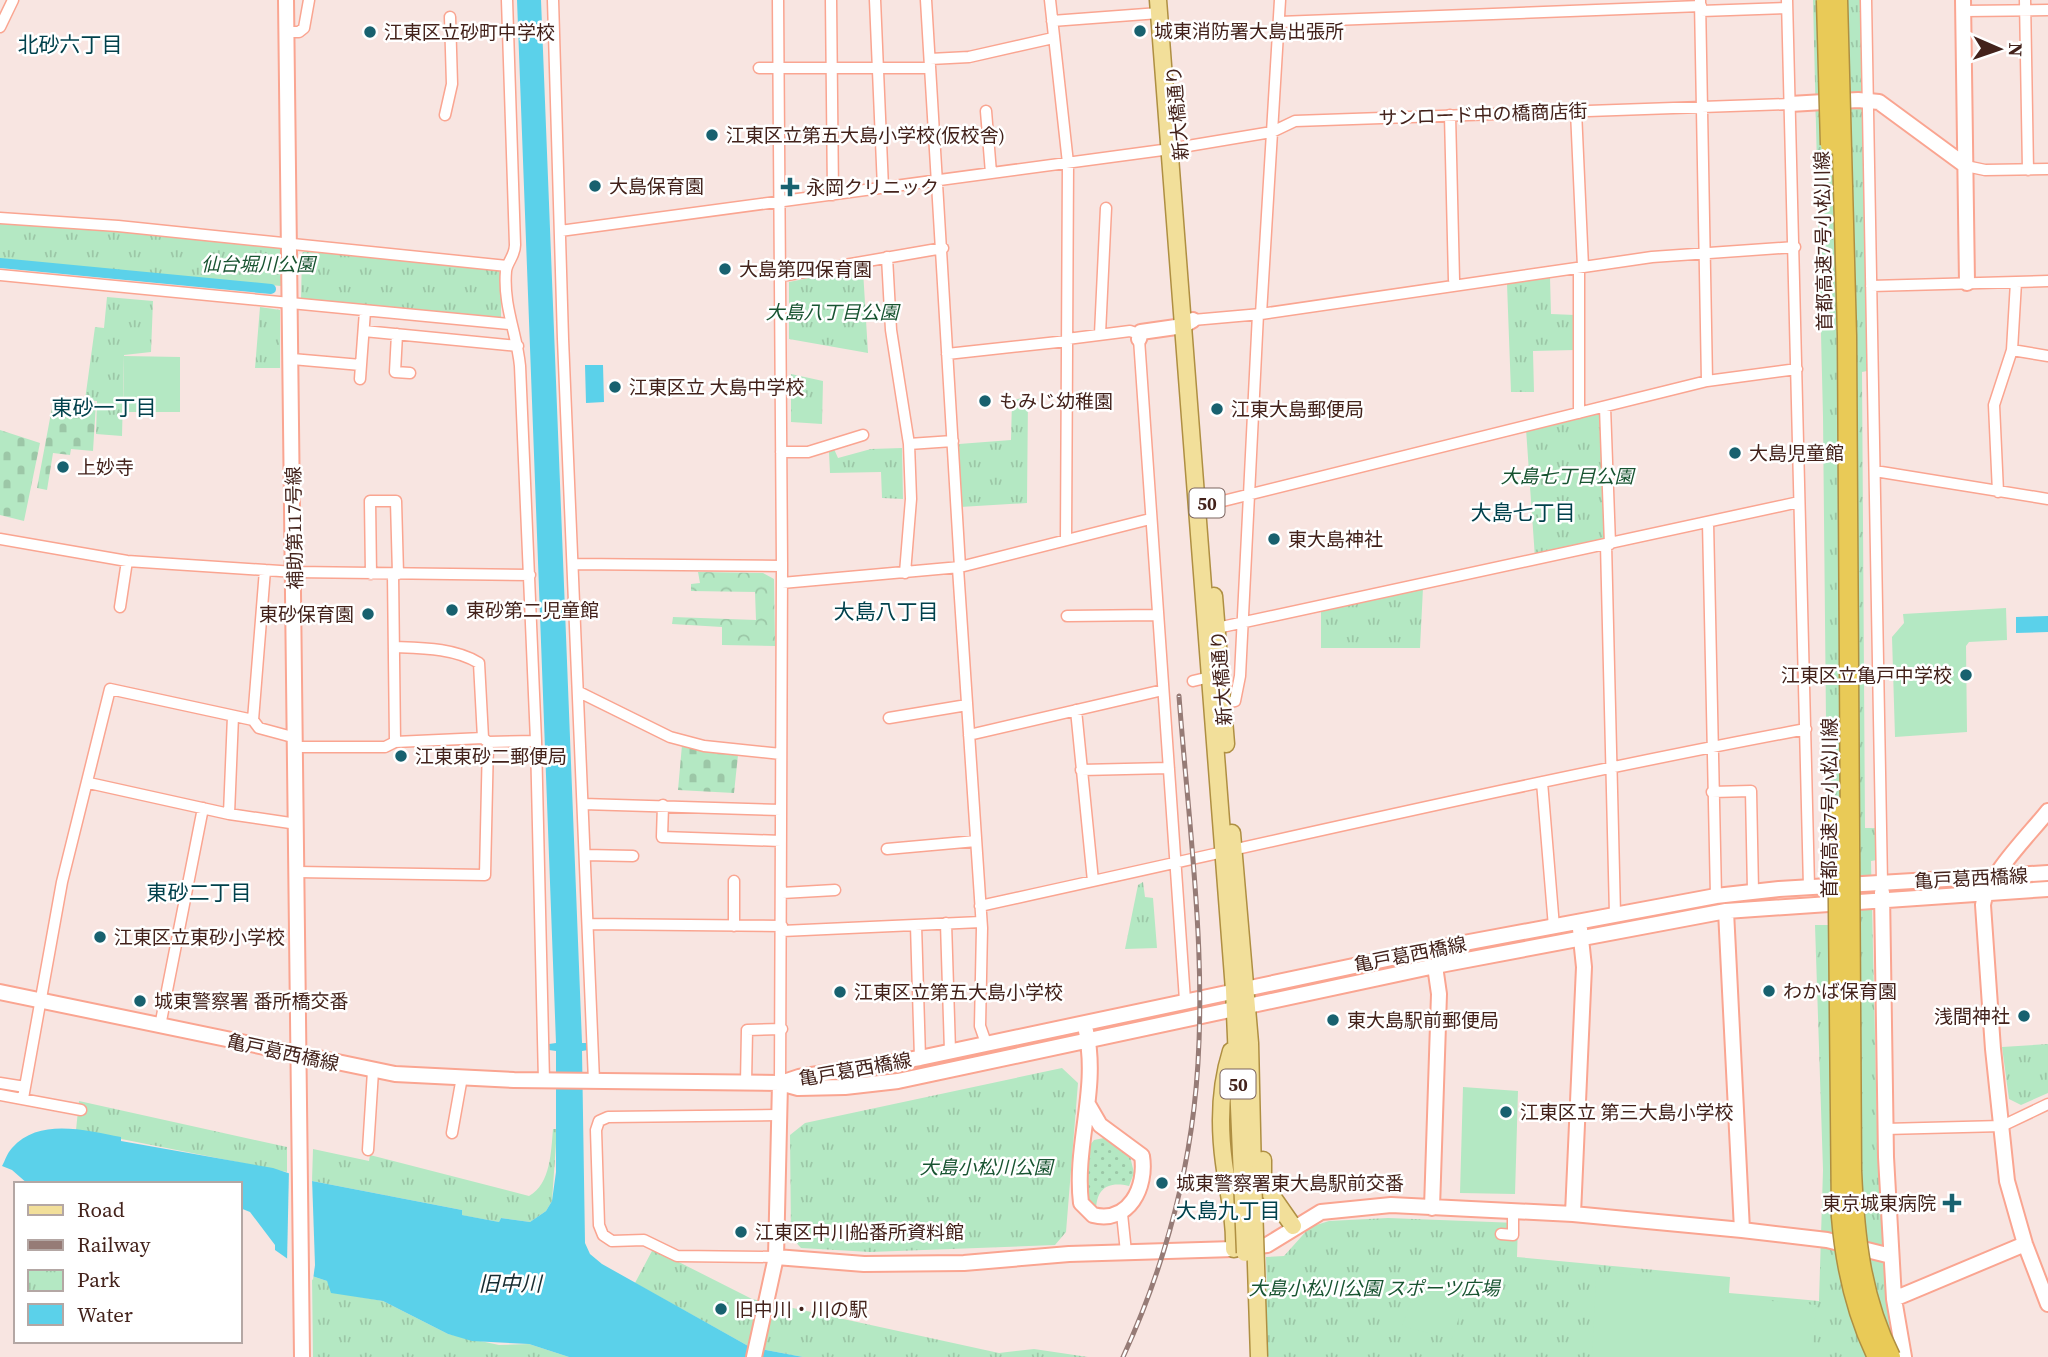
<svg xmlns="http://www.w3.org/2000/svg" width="2048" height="1357" font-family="'Source Serif 4','Noto Sans JP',serif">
<defs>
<pattern id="grass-dots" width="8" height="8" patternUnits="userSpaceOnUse" patternTransform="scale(1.75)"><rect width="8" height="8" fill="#b4e8c3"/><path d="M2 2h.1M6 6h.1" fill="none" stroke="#9cc7a7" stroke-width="1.8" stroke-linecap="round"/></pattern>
<pattern id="forest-crowns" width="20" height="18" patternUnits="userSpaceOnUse" patternTransform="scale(1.75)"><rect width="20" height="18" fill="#b4e8c3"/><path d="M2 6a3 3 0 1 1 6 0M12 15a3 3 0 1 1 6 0" fill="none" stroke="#9cc7a7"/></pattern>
<pattern id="cemetery-stones" width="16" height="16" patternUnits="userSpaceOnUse" patternTransform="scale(1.75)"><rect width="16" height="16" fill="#b4e8c3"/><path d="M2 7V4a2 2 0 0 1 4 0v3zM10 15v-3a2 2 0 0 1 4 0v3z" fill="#9cc7a7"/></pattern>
<pattern id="park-tufts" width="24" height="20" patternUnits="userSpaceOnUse" patternTransform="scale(1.75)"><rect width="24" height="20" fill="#b4e8c3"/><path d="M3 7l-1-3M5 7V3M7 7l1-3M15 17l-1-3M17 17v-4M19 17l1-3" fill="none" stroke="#9cc7a7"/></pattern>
</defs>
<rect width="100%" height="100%" fill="#f8e5e1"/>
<!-- grass -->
<path fill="url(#grass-dots)" d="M1104 1138 1130 1156 1134 1173 1129 1186C1107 1181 1096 1189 1096 1212L1091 1210C1082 1191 1078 1157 1094 1140Z"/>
<!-- forest -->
<path fill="url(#forest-crowns)" d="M698 572 763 573 774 579 775 646 722 645V627L672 624 673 617 756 620 755 592 691 591V584L700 583Z"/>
<!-- cemetery -->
<path fill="url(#cemetery-stones)" d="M54 397 96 403 93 451 71 449 70 455 53 453 47 490 37 488Z
M0 430 40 443 24 521 0 515Z
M682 745 738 755 734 793 678 790Z"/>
<!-- park -->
<path fill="url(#park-tufts)" d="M1813 0H1861L1867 371 1862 372 1865 828H1876L1877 860 1871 861 1877 1126 1886 1296 1901 1357H1266L1264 1294 1267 1288 1266 1257 1284 1256 1310 1227 1329 1221 1388 1218 1518 1223 1517 1257 1730 1277 1729 1293 1819 1301 1823 1170 1815 925H1828L1823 417Z
M0 220 279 246 282 250 281 286 0 259Z
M305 251 498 269 501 274V319L301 300 302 253Z
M863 270 868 353 789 339V282L819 276 821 280Z
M1550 277 1551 314 1575 315V350L1533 351 1534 392H1511L1507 284Z
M107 297 153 301 151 352 124 355 122 436 96 434 97 401 85 400 95 327 104 328Z
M260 307 280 310V368H255Z
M791 374 823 381 822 424 791 422Z
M1028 397 1027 503 960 507 959 444 1011 440 1012 400Z
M1599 411 1602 413 1605 543 1535 558 1526 429Z
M902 448 903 499 882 498 881 472 830 473 829 452 834 449 838 458 871 449Z
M1423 588 1420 648H1321V609Z
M1143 882 1145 897 1153 898 1157 948 1125 949 1138 885Z
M2048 1044V1093L2021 1105 2009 1099 2002 1047Z
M1062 1068 1078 1083 1066 1232 1055 1245 870 1252 801 1248 791 1237 790 1135 805 1123Z
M79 1101 287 1147V1172L76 1130Z
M553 1129H557L552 1201 546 1211 530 1222 501 1218 499 1222 461 1215 462 1210 312 1181 313 1149 369 1161 370 1155 529 1196C551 1184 551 1151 553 1129Z
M653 1249 752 1299 999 1353 1034 1349 1088 1357H803L750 1347 635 1283Z
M312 1276 327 1281 333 1292 383 1301 448 1334 499 1345 529 1344 569 1357H313Z"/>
<!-- garden -->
<path fill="#b4e8c3" d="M124 356 180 357V412H123Z
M2006 608 2007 640 1969 642 1966 646 1967 732 1895 737 1892 637 1904 623 1903 614Z
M1463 1087 1518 1091 1515 1194 1460 1193Z
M1603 1272 1726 1283 1725 1297 1816 1305 1812 1357H1592L1596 1277Z
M1434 1285 1451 1286 1467 1293 1452 1339 1402 1326 1411 1301Z"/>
<!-- water -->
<path fill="#5bd1ea" d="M517 0H541L582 1043H588V1050L582 1051 585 1243 590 1254 602 1264 750 1347 803 1357H569L529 1344 472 1341 448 1334 383 1301 331 1293 327 1281 312 1276 275 1250V1245L250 1212 240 1208V1184H28L12 1170 2 1166C6 1159 6 1155 12 1148 40 1117 86 1131 121 1137V1141L273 1168 312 1181 462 1210V1215L499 1222 501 1218 530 1222 546 1211 552 1201 556 1172V1051L549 1050V1044L556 1043Z
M585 365H603L604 402 586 403Z
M2048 616V632L2016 633V617Z"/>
<!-- pier -->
<path fill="#f8e5e1" d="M289 1169 312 1178 315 1265 313 1280 287 1263Z"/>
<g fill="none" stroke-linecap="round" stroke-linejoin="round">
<!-- canal -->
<path stroke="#5bd1ea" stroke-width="10" d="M0 263 271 289"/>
<!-- street casing -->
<g stroke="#faa591" stroke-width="13">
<path id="street" d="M507 0 515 245C515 256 507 262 506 271 503 306 517 334 520 366L536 741 544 1081
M553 0 563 339 594 1081
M778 0 782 566 780 1083
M831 0 833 195
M875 0 883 188
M926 0 960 567
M1050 0 1068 163 1066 540
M1787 0 1809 887
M1866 0 1882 883
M2025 0 2028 170
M1700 1 1707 381
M1701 11 1787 8
M1964 11 2048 10
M1052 21 1159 13
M1279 22 1701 6
M0 27 13 0
M287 32H299L304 28 309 0
M930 59 969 57 1053 38
M759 68H930
M986 111 991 173
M1576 111 1583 267
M445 115 452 84 450 17
M1450 115 1454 280
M1966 166 1985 170 2048 169
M0 218 118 226 507 266
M560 231 1170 149 1272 132 1295 121 1790 104
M887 257 891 330 909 444 911 499 905 573
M1579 268V413
M0 275 509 324
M781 276 943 248
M1871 286 2048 281
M1261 314 1280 0
M1193 320 1261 314 1652 257 1795 247
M364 331 518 346
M397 334 395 372 410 373
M1100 334 1106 208
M1067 339 1130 331 1139 334
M1139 339 1185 1000
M2012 350 2048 356
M947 354 1067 341
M292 359 361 365 365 311
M360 379 361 365
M1605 407 1610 544
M909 444 953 441
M781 452H808L863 435
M1875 471 2048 499
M1998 492 1994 405 2012 350 2016 282
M1207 505 1707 381 1797 369
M1708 522 1716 896
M0 539 127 561 295 572 530 575
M1606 544 1615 914
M574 564 782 566
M958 568 982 928 980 1026 986 1043
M371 574 370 501H396L398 574
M393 574 395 742
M782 583 960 567 1150 519
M120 607 127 561
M1067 616 1157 615
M1217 628 1799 502
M395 647C422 648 455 648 479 663L483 738
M1193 681 1210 677
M579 692 670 737 704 746 781 754
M1223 703 1235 701 1240 676 1258 314
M1076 710 1093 881
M889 718 967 705
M253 720 265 570
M969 735 1163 690
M296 747H385L395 742 483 738 488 742 536 741
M1081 770 1169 768
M1542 782 1554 927
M89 783 229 814 297 824
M1712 792 1751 791 1753 891
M583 804 781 810
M663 805 662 837 781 841
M229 814 233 716
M887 849 976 841
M585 855 633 856
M297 872 485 875 488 742
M782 893 835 890
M980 906C1255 846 1529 781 1806 729
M946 923 950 1051
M588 924 782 926
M916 925 920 1058
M734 926V881
M782 931 981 922
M160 1026 203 808
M0 1083 25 1087
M746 1083 747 1030 782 1029
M0 1095 81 1110
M23 1098 62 882 110 689 253 720 259 728 296 738
M1885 1129 2002 1126 2048 1104
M452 1133 462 1077
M368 1150 373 1071
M1122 1214 1126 1252
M1501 1234 1513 1235V1211
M776 1257 677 1256 644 1240 612 1241 603 1235 599 1225 596 1130 599 1121 608 1117 779 1115"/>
</g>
<!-- secondary casing -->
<g stroke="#faa591" stroke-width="18">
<path id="secondary" d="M286 0 302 1357
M1963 0 1967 283
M1790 104 1858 100 1879 102 1966 166
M1139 339 1141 332 1183 326 1193 320
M2048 811C2030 834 1987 876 1983 905L1993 1049 2007 1181 2025 1244 2048 1304
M1882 892 1886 1157 1894 1299 1904 1357
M1726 911 1742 1230
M0 992 395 1074 514 1080 780 1083 798 1088 845 1087 898 1081 1435 966 1726 911 2048 889
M1086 1031C1099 1089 1074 1145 1081 1203L1093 1215C1129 1224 1147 1187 1142 1156L1100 1125 1089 1106
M781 1083 799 1077 920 1058 1448 946 1716 896 1779 889 2048 873
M1432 1208 1439 994 1435 966
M1573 1214 1584 967 1580 929
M776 1257 864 1264 964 1263 1069 1254 1234 1249 1267 1245 1321 1212 1391 1205 1573 1214 1742 1230 1827 1240 1891 1256
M1894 1299 2025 1244
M754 1357 776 1257 780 1083"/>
</g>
<!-- primary casing -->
<g stroke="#af8f42" stroke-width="19">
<path id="primary" d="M1158 0 1234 990 1242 1177
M1214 596 1226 744
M1232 833 1250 1043 1253 1174
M1231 1051C1220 1086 1219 1126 1224 1163 1228 1193 1235 1219 1234 1249
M1263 1160V1183L1293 1226"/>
</g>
<!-- street -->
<use href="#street" stroke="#fff" stroke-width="10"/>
<!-- secondary -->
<use href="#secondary" stroke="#fff" stroke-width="14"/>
<!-- primary -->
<use href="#primary" stroke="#f2df9a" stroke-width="16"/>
<!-- rail casing -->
<g stroke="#967b76" stroke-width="5">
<path id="rail" d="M1123 1357C1159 1279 1184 1193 1194 1108 1210 972 1189 832 1179 696"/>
</g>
<!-- rail -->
<use href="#rail" stroke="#fff" stroke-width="2.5" stroke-dasharray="8" stroke-linecap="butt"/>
<!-- primary-bridge casing -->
<g stroke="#af8f42" stroke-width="19" stroke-linecap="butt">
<path id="primary-bridge" d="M1253 1174 1259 1357
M1242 1177 1245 1253"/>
</g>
<!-- highway-bridge casing -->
<g stroke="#af8f42" stroke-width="21" stroke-linecap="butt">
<path id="highway-bridge" d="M1826 0 1830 145
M1838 0 1847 336 1852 1171C1855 1236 1861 1298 1891 1357
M1837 806 1841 1217C1845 1266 1855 1312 1877 1357"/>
</g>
<!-- primary-bridge -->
<use href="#primary-bridge" stroke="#f2df9a" stroke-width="16"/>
<!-- highway-bridge -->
<use href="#highway-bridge" stroke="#e9ca57" stroke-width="18"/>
</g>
<!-- markers -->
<g fill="#18616f" stroke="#fff" stroke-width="2.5">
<circle cx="1140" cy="31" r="7"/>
<circle cx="370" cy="32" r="7"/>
<circle cx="712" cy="135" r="7"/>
<circle cx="595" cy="186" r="7"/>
<path d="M786.5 176.5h7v7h7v7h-7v7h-7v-7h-7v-7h7z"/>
<circle cx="725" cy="269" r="7"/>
<circle cx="615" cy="387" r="7"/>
<circle cx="985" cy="401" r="7"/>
<circle cx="1217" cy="409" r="7"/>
<circle cx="1735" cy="453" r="7"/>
<circle cx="63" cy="467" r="7"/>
<circle cx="1274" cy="539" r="7"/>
<circle cx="452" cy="610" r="7"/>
<circle cx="368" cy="614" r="7"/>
<circle cx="1966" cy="675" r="7"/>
<circle cx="401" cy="756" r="7"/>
<circle cx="100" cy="937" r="7"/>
<circle cx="1769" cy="991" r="7"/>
<circle cx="840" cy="992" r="7"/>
<circle cx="140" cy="1001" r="7"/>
<circle cx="2024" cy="1016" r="7"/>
<circle cx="1333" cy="1020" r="7"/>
<circle cx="1506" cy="1112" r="7"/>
<circle cx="1162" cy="1183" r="7"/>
<path d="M1948.5 1192.5h7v7h7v7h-7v7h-7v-7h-7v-7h7z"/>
<circle cx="741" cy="1232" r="7"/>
<circle cx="721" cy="1309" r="7"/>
</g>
<g text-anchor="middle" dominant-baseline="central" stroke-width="5" stroke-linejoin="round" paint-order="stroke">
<!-- shield labels -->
<g fill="#fff" stroke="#7b645f" stroke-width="2">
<rect x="1189.5" y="488.5" width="35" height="29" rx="5"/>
<rect x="1220.5" y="1069.5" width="35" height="29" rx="5"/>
</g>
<g font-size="18" font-weight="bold" fill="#43221b">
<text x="1207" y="503">50</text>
<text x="1238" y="1084">50</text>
</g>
<!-- poi labels -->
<g font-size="19" fill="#43221b" stroke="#fff" text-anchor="start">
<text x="1154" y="31">城東消防署大島出張所</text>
<text x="384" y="32">江東区立砂町中学校</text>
<text x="726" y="135">江東区立第五大島小学校(仮校舎)</text>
<text x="609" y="186">大島保育園</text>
<text x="806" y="187">永岡クリニック</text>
<text x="739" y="269">大島第四保育園</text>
<text x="629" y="387">江東区立 大島中学校</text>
<text x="999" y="401">もみじ幼稚園</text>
<text x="1231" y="409">江東大島郵便局</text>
<text x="1749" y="453">大島児童館</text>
<text x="77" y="467">上妙寺</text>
<text x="1288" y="539">東大島神社</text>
<text x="466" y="610">東砂第二児童館</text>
<text x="354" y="614" text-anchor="end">東砂保育園</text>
<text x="1952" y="675" text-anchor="end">江東区立亀戸中学校</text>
<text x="415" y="756">江東東砂二郵便局</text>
<text x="114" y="937">江東区立東砂小学校</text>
<text x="1783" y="991">わかば保育園</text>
<text x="854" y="992">江東区立第五大島小学校</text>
<text x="154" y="1001">城東警察署 番所橋交番</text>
<text x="2010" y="1016" text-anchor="end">浅間神社</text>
<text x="1347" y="1020">東大島駅前郵便局</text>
<text x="1520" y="1112">江東区立 第三大島小学校</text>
<text x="1176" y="1183">城東警察署東大島駅前交番</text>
<text x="1936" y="1203" text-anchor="end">東京城東病院</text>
<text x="755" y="1232">江東区中川船番所資料館</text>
<text x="735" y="1309">旧中川・川の駅</text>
</g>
<!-- street labels -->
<g font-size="19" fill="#43221b" stroke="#fff">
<text transform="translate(1177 113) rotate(-95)">新大橋通り</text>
<text transform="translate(1483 114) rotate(-2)">サンロード中の橋商店街</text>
<text transform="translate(1823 241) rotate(-91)">首都高速7号小松川線</text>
<text transform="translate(294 528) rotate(-91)">補助第117号線</text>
<text transform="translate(1221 678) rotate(-94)">新大橋通り</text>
<text transform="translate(1829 808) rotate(-90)">首都高速7号小松川線</text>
<text transform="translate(1971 878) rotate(-3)">亀戸葛西橋線</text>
<text transform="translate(1410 954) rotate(-11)">亀戸葛西橋線</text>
<text transform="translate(283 1052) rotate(12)">亀戸葛西橋線</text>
<text transform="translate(855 1069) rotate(-10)">亀戸葛西橋線</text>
</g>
<!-- park labels -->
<g font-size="19" font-style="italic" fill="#185431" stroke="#fff">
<text x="258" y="264">仙台堀川公園</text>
<text x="832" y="312">大島八丁目公園</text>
<text x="1567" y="476">大島七丁目公園</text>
<text x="986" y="1167">大島小松川公園</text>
<text x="1374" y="1288">大島小松川公園 スポーツ広場</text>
</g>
<!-- neighbourhood labels -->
<g font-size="21" fill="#01414c" stroke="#fff">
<text x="70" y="44">北砂六丁目</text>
<text x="104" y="407">東砂一丁目</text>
<text x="1523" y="512">大島七丁目</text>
<text x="886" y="611">大島八丁目</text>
<text x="199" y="892">東砂二丁目</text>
<text x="1228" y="1210">大島九丁目</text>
</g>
<!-- water labels -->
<g font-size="21" font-style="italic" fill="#182d32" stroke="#fff">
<text x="510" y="1283">旧中川</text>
</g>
</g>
<!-- legend -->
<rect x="14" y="1182" width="228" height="161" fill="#ffffff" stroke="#b4a7a4" stroke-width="2"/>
<rect x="28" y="1205" width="35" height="10" fill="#f2df9a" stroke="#b4a7a4" stroke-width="2"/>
<text x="77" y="1217" font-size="21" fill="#43221b">Road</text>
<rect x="28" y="1240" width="35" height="10" fill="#967b76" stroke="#b4a7a4" stroke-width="2"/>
<text x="77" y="1252" font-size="21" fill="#43221b">Railway</text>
<rect x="28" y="1270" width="35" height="21" fill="url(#park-tufts)" stroke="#b4a7a4" stroke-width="2"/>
<text x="77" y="1287" font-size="21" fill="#43221b">Park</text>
<rect x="28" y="1304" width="35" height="21" fill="#5bd1ea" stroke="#b4a7a4" stroke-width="2"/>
<text x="77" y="1322" font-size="21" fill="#43221b">Water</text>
<!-- north arrow -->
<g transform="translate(1999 49) rotate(92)" stroke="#ffffff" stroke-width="5" paint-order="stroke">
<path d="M0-5L12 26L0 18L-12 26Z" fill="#43221b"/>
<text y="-10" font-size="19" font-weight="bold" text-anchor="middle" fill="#43221b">N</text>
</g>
</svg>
